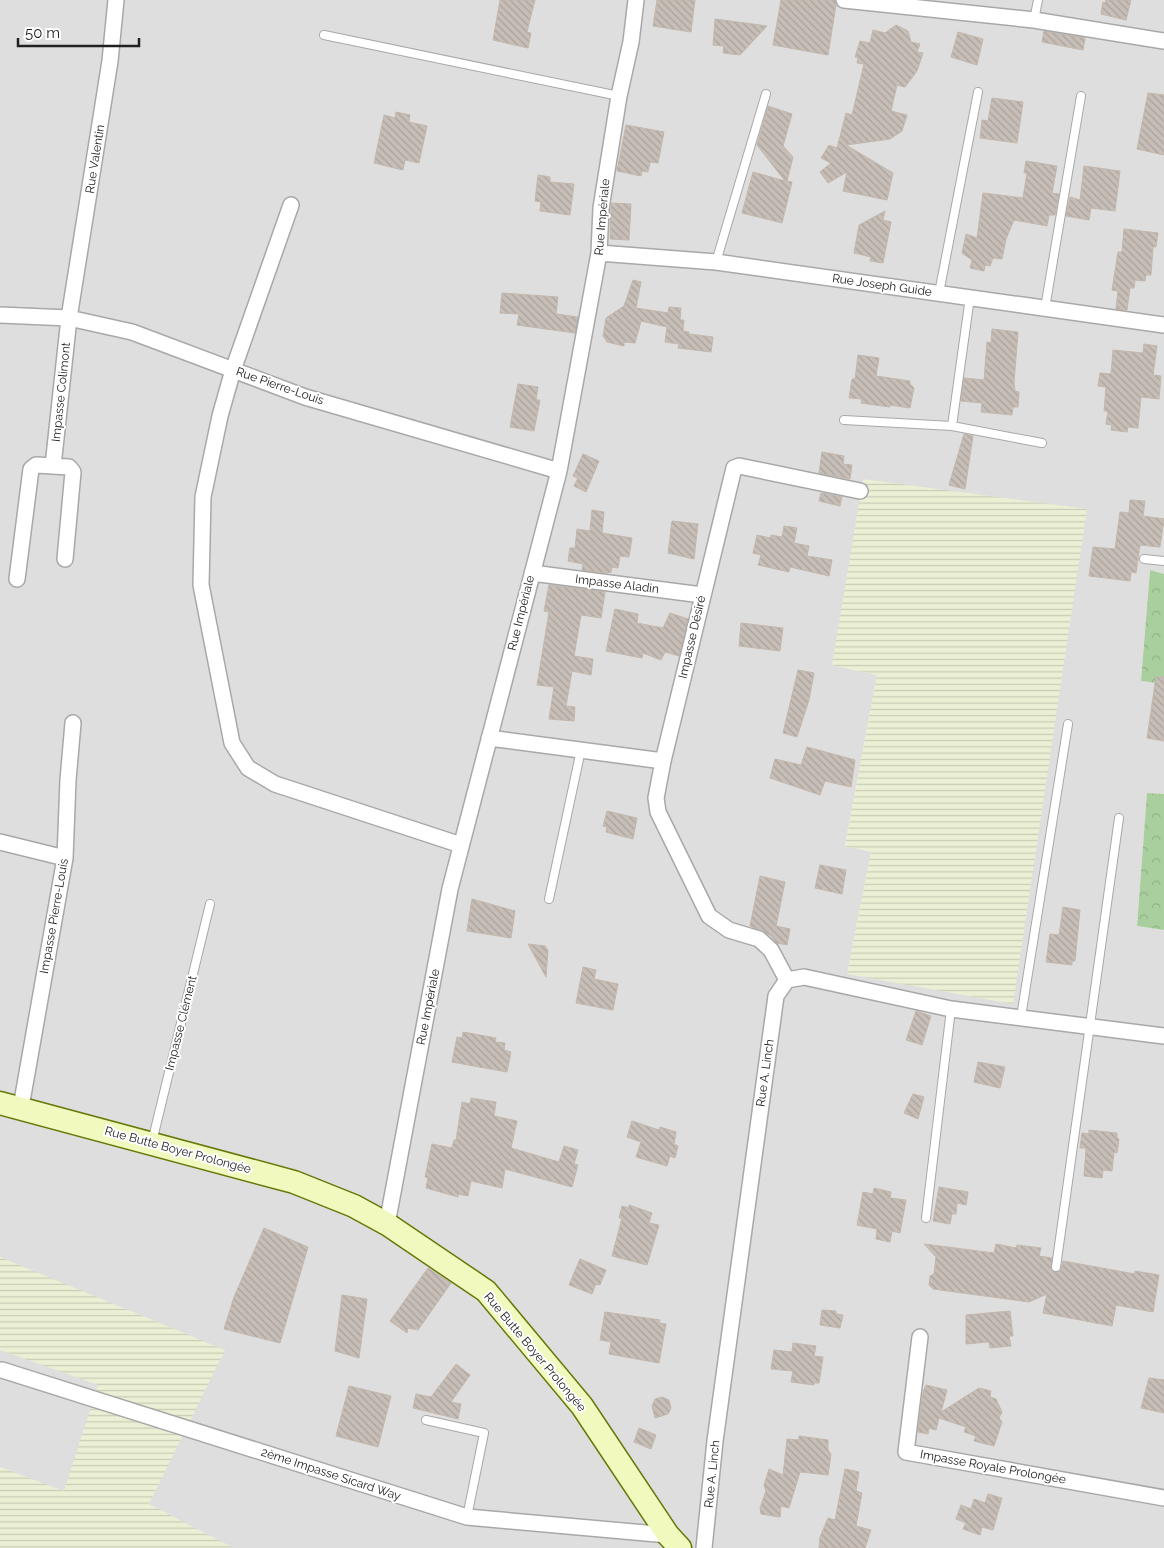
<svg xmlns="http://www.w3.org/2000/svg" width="1164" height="1548" font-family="Raleway,sans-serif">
<defs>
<pattern id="farmland-rules" width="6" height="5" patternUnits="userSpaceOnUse" patternTransform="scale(1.25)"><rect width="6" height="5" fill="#ebefd4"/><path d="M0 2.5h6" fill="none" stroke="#c9cdb6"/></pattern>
<pattern id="forest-crowns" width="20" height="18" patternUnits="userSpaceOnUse" patternTransform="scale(1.25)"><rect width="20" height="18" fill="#aacf9e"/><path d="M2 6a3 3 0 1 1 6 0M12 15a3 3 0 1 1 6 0" fill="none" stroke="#92b188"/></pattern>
<pattern id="building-back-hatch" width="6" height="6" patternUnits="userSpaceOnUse" patternTransform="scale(1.25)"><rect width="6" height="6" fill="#c6beb7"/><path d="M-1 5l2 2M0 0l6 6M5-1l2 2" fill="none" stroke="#aaa39d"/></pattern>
</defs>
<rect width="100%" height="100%" fill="#f1efe8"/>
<!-- residential -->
<path fill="#dfdede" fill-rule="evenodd" d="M0 0H1164V574L1150 570 1141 681 1164 684V794L1147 793 1137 926 1164 930V1548H0ZM1086 509 847 974 871 852 845 845 877 675 832 665Z"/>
<!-- farmland -->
<path fill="url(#farmland-rules)" d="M863 479 1087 509 1013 1004 847 974 871 852 845 846 877 675 832 665Z
M0 1257 225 1350 149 1504 234 1548H0V1467L64 1491 98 1385 0 1350Z"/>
<!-- forest -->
<path fill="url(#forest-crowns)" d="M1150 570 1164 574V684L1141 681Z
M1147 793 1164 794V930L1137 926Z"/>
<!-- building -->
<path fill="url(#building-back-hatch)" stroke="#c3b7ab" d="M500 0H535L527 32 531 33 528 48 493 40Z
M657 0H695L691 32 653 26Z
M781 0H835L836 5 828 55 773 45Z
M1106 0H1131L1126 20 1101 14 1103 2 1105 3Z
M715 19 767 26 740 55 723 53 724 46 713 45Z
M896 25 908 31 911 42 920 44 917 52 923 53 917 71 905 87 897 85 891 111 907 115 902 131 890 139 846 145 893 173 887 200 843 191 847 172 828 183 820 172 831 163 821 158 829 145 837 148 846 113 852 115 864 64 857 63 858 58 855 57 860 41 870 43 873 30 885 33Z
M1044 31 1085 38 1083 50 1042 42Z
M958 32 983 39 977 65 951 57Z
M1148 93 1164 95V155L1137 149Z
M992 98 1023 102 1017 143 980 138 982 120 988 121Z
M768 106 792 114 783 146 793 157 787 181 792 182 782 223 742 213 753 172 785 181 757 145Z
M396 112 410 115 409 122 427 126 419 163 405 160 403 170 374 163 384 115 395 118Z
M626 125 664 132 658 163 650 162 648 172 642 171 641 176 617 171Z
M1026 161 1057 166 1052 193 1059 194 1055 215H1049L1047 226 1014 220 1006 239 1002 259 993 258 990 266 985 265 984 271 970 268 972 260 962 253 966 234 977 238 983 193 1023 198 1027 173H1024Z
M1084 166 1120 171 1115 211 1091 208 1089 220 1066 216 1070 197 1080 200Z
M538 175 550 177V182L574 184 570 215 540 211 541 202 535 201Z
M611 203 631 204 629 240 610 239Z
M885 211 883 220 891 222 883 263 870 261 871 257 854 253 859 225Z
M1124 229 1158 233 1156 247H1153L1151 275H1146L1145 281 1135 280 1134 288H1130L1127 310 1116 309 1118 291 1112 290 1118 252H1122Z
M633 280 641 282 636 308 668 313 669 307 681 308 680 320H684L683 331 689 332V334L713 337 711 352 678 348 679 344 665 342 667 327 641 321 635 343 624 342V346L607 342 603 336 606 318 624 306Z
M502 293 558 297 556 314 578 317 575 333 517 325 519 314 500 313Z
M992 329 1018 332 1014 383 1015 391 1019 392 1018 407H1013L1012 415 981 412 982 403 961 401 964 378 984 380 987 342 991 343Z
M1144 344 1157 346 1153 375 1161 376 1159 399 1141 397 1138 428 1128 427 1127 432 1111 430 1112 425 1106 424 1108 411H1104L1106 387 1098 386 1100 373 1111 374 1113 350 1143 353Z
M858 355 879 358 876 376 910 381V384L914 388 910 408 890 405V407L882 406 861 403 862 399 849 398 852 379H855Z
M518 384 538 387 536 400H540L534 431 510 427Z
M964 434 973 436 965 489 949 485Z
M822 452 844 456 843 464 852 465 850 479 819 473Z
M583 454 599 461 586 492 574 486 578 478 573 476Z
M821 493 842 497 840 506 819 501Z
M1130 500 1145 501 1143 516 1164 519 1160 547 1140 545 1136 573 1131 572 1130 581 1089 576 1093 547 1115 549 1120 512 1129 513Z
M592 510 604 512 602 533 632 538 629 557 620 556 618 568 612 567 611 572 608 573 582 570 583 564 568 561 570 548H575L577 529 590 531Z
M672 521 698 524 694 559 668 553Z
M784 526 797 528 794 543 809 546 807 556 832 560 829 576 790 567 789 572 758 565 761 555 753 553 757 535 770 538 771 535 782 537Z
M549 585 605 592 601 618 581 615 574 656 593 659 591 675 572 671 566 706 575 707 574 721 549 719 554 687 537 685 549 612 544 611Z
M615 609 638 614 637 623 663 628 670 613 688 619 679 656 665 652 661 660 643 653 642 658 606 651Z
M741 623 783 628 780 651 739 646Z
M798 670 814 673 809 700 797 737 783 733Z
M1156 677H1164V741L1147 738Z
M807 747 855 760 851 787 825 781 820 795 770 778 775 759 801 765Z
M607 811 637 818 633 839 606 832 607 827 603 826Z
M820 865 846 870 842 894 815 888Z
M760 876 785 882 776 926 790 929 787 945 777 943 770 935 750 926Z
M472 899 515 911 511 938 467 931Z
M1063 907 1080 910 1075 961H1072V965L1046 962 1050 934 1059 935Z
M528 944 545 946 548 950 546 977Z
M583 967 596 970 594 979 618 984 613 1010 576 1003Z
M916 1011 931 1016 922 1045 906 1040Z
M463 1032 496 1038 495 1042 505 1043 504 1050 511 1052 507 1072 452 1062 457 1037 462 1038Z
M978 1062 1005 1067 1000 1088 974 1082Z
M913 1094 924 1097 918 1119 904 1113Z
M471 1098 496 1102 494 1116 517 1121 511 1148 559 1162 564 1146 578 1150 574 1164 578 1165 572 1187 505 1169 502 1188 471 1181 468 1196 458 1194V1197L426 1188 428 1178 425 1177 432 1144 452 1148 454 1140H456L462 1102 470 1104Z
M632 1121 659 1130 660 1127 676 1132 674 1144 678 1146 675 1158 670 1156 667 1166 636 1157 641 1142 627 1137Z
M1089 1130 1117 1133V1138L1119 1139 1117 1153 1114 1152 1112 1171 1103 1170 1102 1178 1084 1176 1086 1148H1080L1082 1133 1089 1134Z
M939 1187 968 1192 966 1205 957 1203 956 1214H952L950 1224 933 1221Z
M874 1188 891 1192 890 1198 906 1200 900 1233 892 1231 890 1242 876 1239 877 1229 857 1225 863 1192 873 1194Z
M629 1205 652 1213 649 1223 659 1225 647 1265 612 1256 622 1218H619L622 1206 629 1208Z
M264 1228 308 1247 280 1343 224 1329 234 1297Z
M924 1244 994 1253 996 1244 1016 1248 1017 1245 1041 1248 1039 1256 1052 1258 1051 1269 1055 1272 1061 1270 1063 1261 1135 1274V1271L1159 1275 1153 1312 1116 1305 1112 1326 1043 1313 1047 1294 1029 1302 933 1289 929 1285 930 1276 934 1274 936 1257Z
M580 1259 606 1270 600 1285 596 1284 592 1294 569 1285Z
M428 1268 451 1283 418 1330 408 1328 407 1333 390 1321Z
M342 1295 367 1299 359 1358 335 1351Z
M822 1310 836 1311V1314L843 1315 840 1328 820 1325Z
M1010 1311 1013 1336H1009L1011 1346 990 1348 989 1342 966 1344V1315Z
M605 1312 660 1320 659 1323 666 1324 659 1363 609 1354 611 1342 600 1340Z
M793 1343 816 1346 814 1356 823 1357 819 1383H814V1385L791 1382 793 1371 771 1369 774 1350 792 1352Z
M456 1364 470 1375 451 1402 461 1404 458 1419 413 1408 416 1394 431 1397Z
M1149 1378 1164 1380V1413L1141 1408Z
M926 1385 947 1390 941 1412 979 1388 991 1391 990 1397 996 1399 1002 1412 999 1418 1002 1422 994 1446 974 1441 976 1436 964 1432 966 1427 939 1418 936 1430 929 1428 928 1434 918 1432 923 1392Z
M349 1386 391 1396 378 1447 336 1436Z
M662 1397 669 1400 671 1408 668 1414 655 1418 652 1406 655 1399Z
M639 1428 656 1435 651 1449 634 1442Z
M799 1436 828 1440V1450L831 1454 828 1475 800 1472 789 1508 781 1506 780 1517 761 1514 760 1508 766 1491 764 1485 769 1469 783 1475 787 1439 799 1440Z
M845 1469 859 1472 856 1491 862 1493 856 1526 871 1530 865 1548H819L820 1537 828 1518 835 1520Z
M988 1494 1002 1498 993 1530 982 1527 980 1535 963 1529 966 1523 956 1519 961 1505 971 1509 974 1499 985 1503Z"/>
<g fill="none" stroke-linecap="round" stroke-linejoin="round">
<!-- lane casing -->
<g stroke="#a8a8a8" stroke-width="10">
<path id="lane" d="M1034 20 1038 0
M324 35 619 96
M716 262 766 94
M939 293 978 92
M1045 308 1081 96
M844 420 952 426 1042 443
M952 426 970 297
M1144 559 1164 561
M549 899 581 750
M1021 1017 1068 724
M152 1142 210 904
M926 1218 951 1009
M1056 1267 1119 818
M426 1420 484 1433 467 1517"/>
</g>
<!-- street casing -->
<g stroke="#a8a8a8" stroke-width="18">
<path id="street" d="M844 0 1034 20 1164 41
M291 205 233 370 220 416 203 497 201 585 232 743 248 768 275 784 461 845
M599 253 716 262 1164 325
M0 315 69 318 132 332 305 397 559 471
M53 466 69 318 110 61 116 0
M532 573 702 595
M17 579 31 469 36 465 69 467 73 472 65 559
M489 738 663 761 734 468 739 466 860 491
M663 761 656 798 658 812 709 916 729 930 759 939 771 950 787 980
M0 842 65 858
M21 1107 65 858 68 780 73 723
M387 1224 450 889 559 471 599 253 601 208 619 96 631 42 636 0
M920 1337 906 1452 1164 1498
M2 1370 467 1517 668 1535
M704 1548 715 1441 776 996 787 980 804 977 951 1009 1164 1036"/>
</g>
<!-- secondary casing -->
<g stroke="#667907" stroke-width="25">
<path id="secondary" d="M0 1103 294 1182 354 1206 387 1224 486 1291 582 1406 668 1535 680 1548"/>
</g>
<!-- lane -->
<use href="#lane" stroke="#fff" stroke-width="8"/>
<!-- street -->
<use href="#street" stroke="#fff" stroke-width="15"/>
<!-- secondary -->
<use href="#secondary" stroke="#f2f9bf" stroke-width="22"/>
</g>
<g text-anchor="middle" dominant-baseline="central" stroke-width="4" stroke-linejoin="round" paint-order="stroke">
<!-- street labels -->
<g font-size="12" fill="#212121" stroke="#fff">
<text transform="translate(95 159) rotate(-81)">Rue Valentin</text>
<text transform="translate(602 217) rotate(-85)">Rue Impériale</text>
<text transform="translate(882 285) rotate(8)">Rue Joseph Guide</text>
<text transform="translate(280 386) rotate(19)">Rue Pierre-Louis</text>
<text transform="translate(61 392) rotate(-84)">Impasse Colimont</text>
<text transform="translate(617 584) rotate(7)">Impasse Aladin</text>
<text transform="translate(521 613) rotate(-76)">Rue Impériale</text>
<text transform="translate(692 637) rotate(-77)">Impasse Désiré</text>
<text transform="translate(54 916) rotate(-80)">Impasse Pierre-Louis</text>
<text transform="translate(428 1007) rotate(-79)">Rue Impériale</text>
<text transform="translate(181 1023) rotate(-76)">Impasse Clément</text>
<text transform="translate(765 1073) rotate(-82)">Rue A. Linch</text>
<text transform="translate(178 1150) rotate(15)">Rue Butte Boyer Prolongée</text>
<text transform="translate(535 1352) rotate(50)">Rue Butte Boyer Prolongée</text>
<text transform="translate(993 1467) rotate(10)">Impasse Royale Prolongée</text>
<text transform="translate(331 1474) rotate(18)">2ème Impasse Sicard Way</text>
<text transform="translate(712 1474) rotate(-84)">Rue A. Linch</text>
</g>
</g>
<!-- scale -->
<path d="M18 38v8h121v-8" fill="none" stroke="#212121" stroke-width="2.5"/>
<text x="25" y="38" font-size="15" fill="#212121" stroke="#ffffff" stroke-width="4" paint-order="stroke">50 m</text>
</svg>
